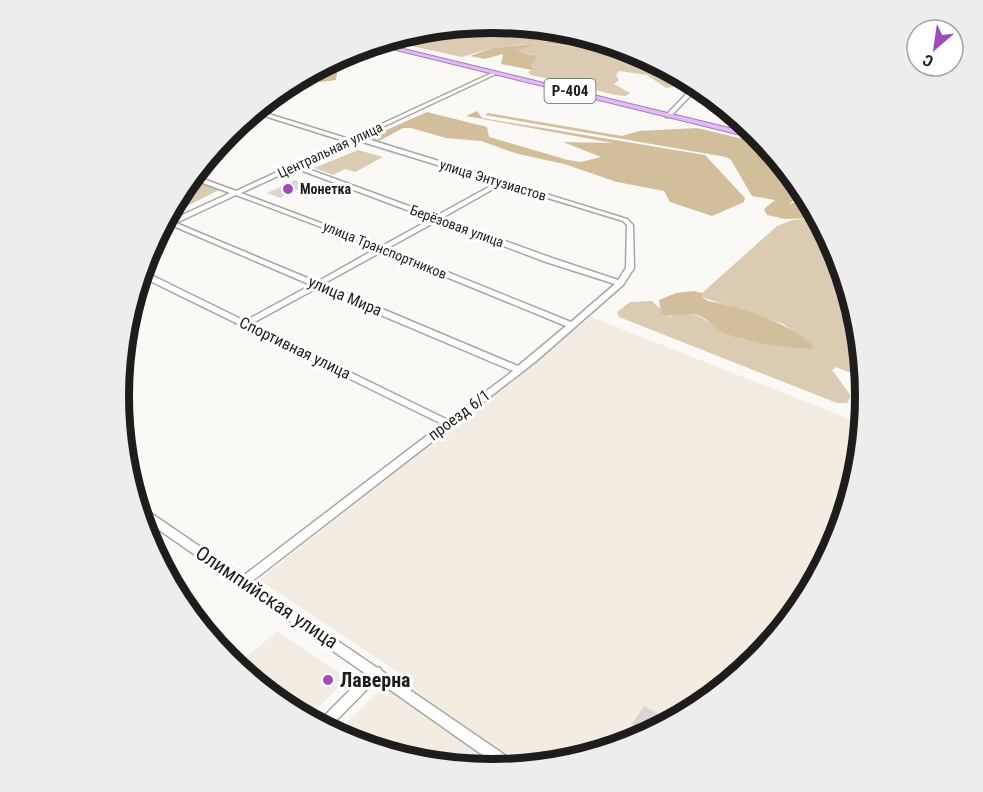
<svg xmlns="http://www.w3.org/2000/svg" width="983" height="792" font-family="'Roboto Condensed',sans-serif">
<rect width="100%" height="100%" fill="#fbf9f5"/>
<!-- built -->
<path fill="#f3ece2" d="M591 317 860 423 836 539 755 660 634 741 491 769 348 741 336 733 398 672 259 580Z
M277 631 348 679 310 715 236 666Z"/>
<!-- green -->
<path fill="#dbcbb2" d="M471 26H507L569 38 542 42 546 44 637 52 685 85 666 88 647 75 619 71 616 75 619 80 614 84 630 93 626 96 616 95 531 75 528 72 534 68 531 65 533 55 518 51 529 46 526 44 492 48 462 57 393 42Z
M358 150 383 157 355 172 345 169 333 175 314 168Z
M195 181 219 190 173 213 186 200 183 198Z
M813 218 837 253 861 377 836 367 832 370 851 396 847 403H837L619 317 617 312 630 302 652 301 669 317C703 305 708 329 736 337 758 344 782 345 805 349L813 345 783 324 702 297V293L777 226 792 220Z"/>
<!-- forest -->
<path fill="#d3be9c" d="M569 38 635 51 637 52 540 43Z
M530 44 532 45 518 51 538 57 531 65 534 69 532 70 501 64 503 54 485 59 470 56 492 48Z
M334 61 338 64 336 80 322 82 306 79Z
M477 111 482 118 705 155 745 198 744 202 712 216 670 202 664 191 617 182 564 164 518 154 481 141 446 138 411 128H403L379 141 372 139 373 136 427 112 487 127 489 137 568 160 581 162 601 157 563 142 613 143 466 116Z
M488 113 622 136 639 131 697 128 764 144 798 195 789 205 800 199 813 218 785 219 767 215 764 209 775 200 752 196 731 160 726 157 485 115Z
M694 291 702 293V297L708 301C741 307 787 322 813 345L812 349C790 349 745 342 724 333 714 329 708 318 697 315 686 311 670 320 661 313L659 300 676 293Z"/>
<!-- building -->
<path fill="#d9d7d4" d="M295 180 308 184 280 198 267 193Z
M644 706 667 719 647 733 632 724Z"/>
<g fill="none" stroke-linecap="round" stroke-linejoin="round">
<!-- minor casing -->
<g stroke="#a8a6a3" stroke-width="3">
<path id="minor" d="M494 72 498 73 361 137 627 219 633 225 634 268 623 285 535 362 251 582 376 667 380 668 382 671 515 762 516 765 501 768 376 680 329 728 319 721 366 674 142 518 140 509H145L243 576 442 424 142 277 143 272H145L245 321 311 285 171 225 163 228 167 222 230 193 195 180 198 177 236 191 344 141 255 113 259 111 349 139ZM356 140 496 183 436 216 300 166ZM295 168 431 219 382 246 241 193ZM502 184 623 221 627 225 626 268 618 280 552 258 442 218ZM236 195 377 248 317 282 176 223ZM437 221 546 262 615 284 571 322 388 248ZM383 251 566 326 518 366 323 284ZM317 288 513 371 448 420 251 324Z
M691 89 695 91 670 117H666V115Z"/>
</g>
<!-- highway casing -->
<g stroke="#a081ac" stroke-width="2">
<path id="highway" d="M383 44 758 135 761 140 376 45Z"/>
</g>
<!-- minor -->
<use href="#minor" fill="#fff" fill-rule="evenodd"/>
<!-- highway -->
<use href="#highway" fill="#e6b7f9" fill-rule="evenodd"/>
</g>
<!-- markers -->
<g fill="#9e4cbc" stroke="#fff" stroke-width="2">
<circle cx="288" cy="189" r="6"/>
<circle cx="328" cy="680" r="6"/>
</g>
<g text-anchor="middle" dominant-baseline="central" stroke-width="6" stroke-linejoin="round" paint-order="stroke">
<!-- far-street labels -->
<g font-size="14" fill="#1e1d1c" stroke="#fff">
<text transform="translate(330 150) rotate(-25)">Центральная улица</text>
<text transform="translate(493 180) rotate(17)">улица Энтузиастов</text>
<text transform="translate(457 226) rotate(20)">Берёзовая улица</text>
<text transform="translate(385 250) rotate(22)">улица Транспортников</text>
</g>
<!-- far-poi labels -->
<g font-size="14" font-weight="bold" fill="#1e1d1c" stroke="#fff" text-anchor="start">
<text x="300" y="189">Монетка</text>
</g>
<!-- shield labels -->
<rect fill="#fff" stroke="#626160" stroke-width="1.5" x="544.5" y="79" width="51" height="24" rx="4.5"/>
<g font-size="15" font-weight="bold" fill="#1e1d1c">
<text x="570" y="91">Р-404</text>
</g>
<!-- street labels -->
<g font-size="16" fill="#1e1d1c" stroke="#fff">
<text transform="translate(345 296) rotate(23)">улица Мира</text>
<text transform="translate(295 348) rotate(26)">Спортивная улица</text>
<text transform="translate(459 415) rotate(-37)">проезд 6/1</text>
</g>
<!-- near-street labels -->
<g font-size="20" fill="#1e1d1c" stroke="#fff">
<text transform="translate(267 597) rotate(34)">Олимпийская улица</text>
</g>
<!-- near-poi labels -->
<g font-size="20" font-weight="bold" fill="#1e1d1c" stroke="#fff" text-anchor="start">
<text x="340" y="680">Лаверна</text>
</g>
</g>
<!-- crop -->
<path d="M0 0H983V792H0ZM129 396a363 363 0 1 1 726 0a363 363 0 1 1-726 0Z" fill="#ededed" fill-rule="evenodd"/>
<path fill="none" stroke="#1e1d1c" stroke-width="8" d="M129 396a363 363 0 1 1 726 0a363 363 0 1 1-726 0Z"/>
<!-- north arrow -->
<g transform="translate(935 48) rotate(209)"><circle r="28" fill="#ffffff" stroke="#a5a5a4" stroke-width="1.5"/>
<path d="M0-4.5L10 22L0 15L-10 22Z" fill="#9e4cbc"/>
<text y="-9" font-size="16" font-weight="bold" text-anchor="middle" fill="#1e1d1c">С</text>
</g>
</svg>
